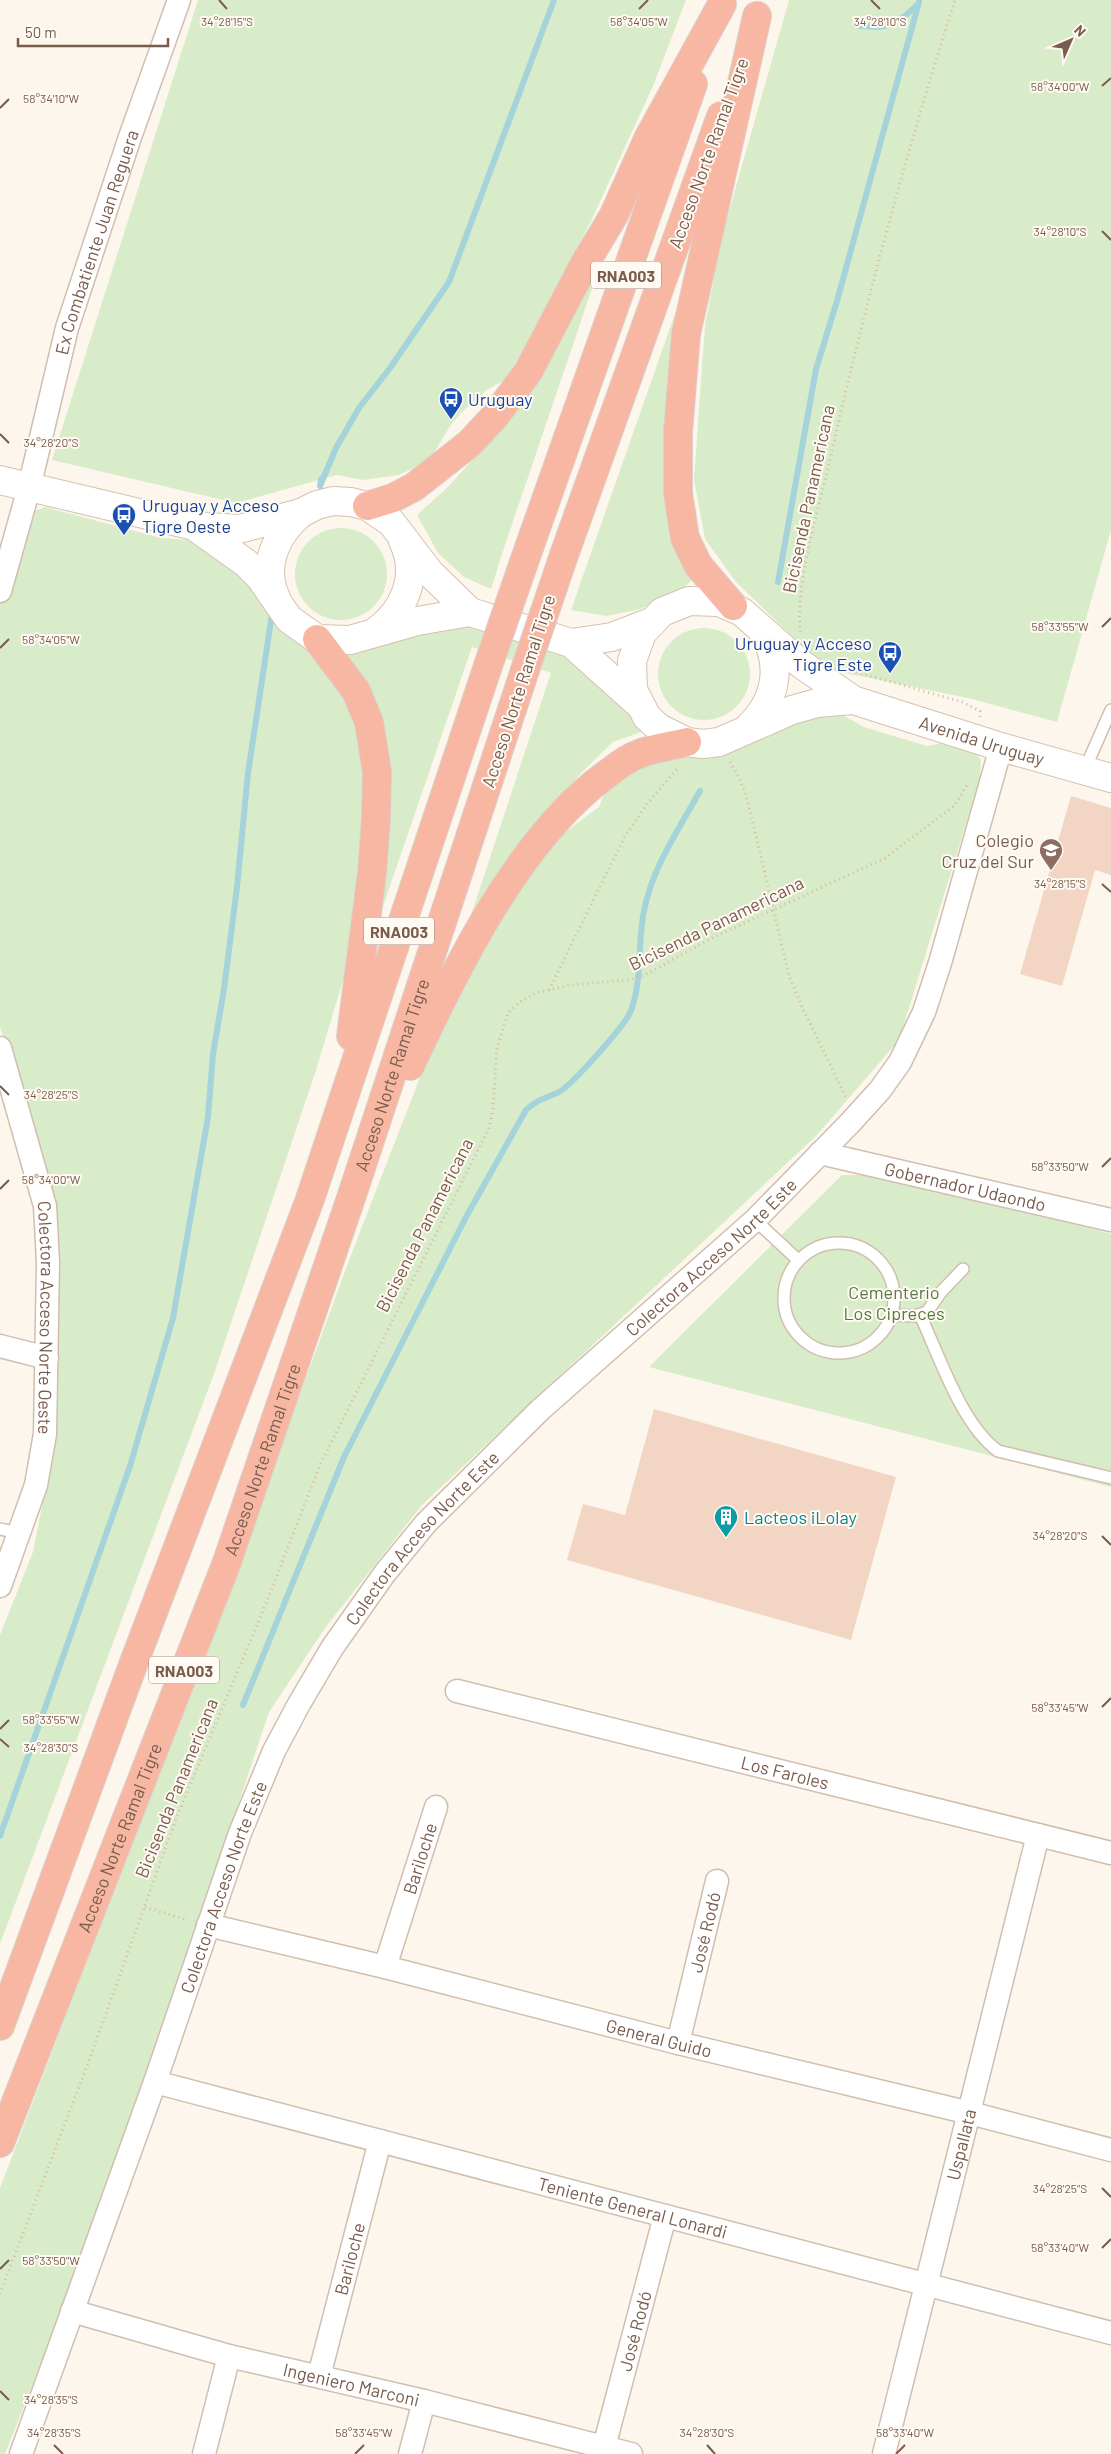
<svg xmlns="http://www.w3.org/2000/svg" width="1111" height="2454" font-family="Barlow,sans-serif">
<rect width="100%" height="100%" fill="#fdf6ec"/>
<!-- green -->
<path fill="#d8ecc9" d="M198 0H686L653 86 593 217 541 321 506 379 487 390 462 412 450 426 430 460 399 475 363 480 337 475 236 503 52 460Z
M789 0H1111V530L1057 722 972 699 826 669 736 582 705 539 694 479 705 325 722 236Z
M704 231 679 366 694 571 692 580 678 593 640 609 606 616 571 610Z
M599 268 505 545 491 589 464 577 438 553 417 515 448 487 511 417Z
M45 507 161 538 193 540 217 549 314 644 358 704 365 775 352 951 316 1070 215 1371 0 1944V1635L33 1552 55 1441 53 1203 0 1027V605L25 515Z
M295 574a46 46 0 1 1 92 0a46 46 0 1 1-92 0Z
M475 622 553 642 649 729 613 742 581 773 519 847 470 918 551 673 472 647 376 927 386 840 337 649Z
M658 674a46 46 0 1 1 92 0a46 46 0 1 1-92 0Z
M837 712 864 727 927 746 942 743 973 751 981 759 980 779 899 1040 817 1135 422 1505 325 1628 269 1712 175 1994 55 2328 5 2454H0V2188L214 1628 351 1255 442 1021 538 852 599 807 609 782 621 769 763 727Z
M842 1175H892L1111 1234V1487L649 1367Z"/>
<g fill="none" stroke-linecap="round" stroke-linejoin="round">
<!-- stream -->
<path stroke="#a5d3da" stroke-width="6" d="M855 25C887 30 896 26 918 4
M321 479 320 486 336 448 359 408 390 368 449 282 554 0
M778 582 816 369 837 301 919 2
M243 1705 344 1457 466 1217 526 1110C536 1100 546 1098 559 1092 571 1086 624 1026 630 1013 643 982 637 944 644 911 652 868 679 829 700 791
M0 1836 130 1466 173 1318 208 1117 213 1054 224 989 237 887 248 773 272 614"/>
</g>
<!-- building -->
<path fill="#f3d5c3" d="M1071 796 1111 808V875L1095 870 1062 986 1020 974Z
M654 1409 896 1477 851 1640 567 1560 583 1504 625 1515Z"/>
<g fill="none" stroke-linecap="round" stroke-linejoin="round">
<!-- service casing -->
<g stroke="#d1beb0" stroke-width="14">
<path id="service" d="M1084 771 1111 710
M755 1220 798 1260
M784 1298a55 55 0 1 1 110 0a55 55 0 1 1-110 0Z
M892 1315 915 1316 927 1312 941 1292 963 1269
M920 1315C940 1357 961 1424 998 1451L1111 1478
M0 1529 19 1533"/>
</g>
<!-- minor casing -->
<g stroke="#d1beb0" stroke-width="25">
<g id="minor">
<path id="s1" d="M0 591 29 488 67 328 130 137 179 0"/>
<path id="s2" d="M0 1048 45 1206 48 1262 45 1434 36 1485 0 1586"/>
<path id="s3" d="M820 1153 1111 1220"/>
<path d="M0 1346 47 1358"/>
<path id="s4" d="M457 1691 1111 1853"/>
<path id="s5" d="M208 1925 385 1967 678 2043 970 2113 1111 2150"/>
<path id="s6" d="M385 1967 436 1807"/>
<path id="s7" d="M678 2043 717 1881"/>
<path id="s8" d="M155 2082 1111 2333"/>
<path id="s9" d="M72 2311 229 2356 424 2401 631 2454"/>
<path id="s10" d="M319 2376 380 2141"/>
<path id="s11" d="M604 2447 665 2216"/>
<path id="s12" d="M21 2454 155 2082 240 1833 274 1751 299 1704 332 1648 385 1573 426 1523 540 1410 755 1220 850 1123 880 1090 900 1062 924 1012 940 963 1001 747"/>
<path d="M204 2454 229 2356"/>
<path d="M410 2454 424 2401"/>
<path id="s13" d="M884 2454 1038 1835"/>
</g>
</g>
<!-- secondary casing -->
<g stroke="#d6c0b0" stroke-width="30">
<g id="secondary">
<path d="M0 480 194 526 239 529 301 513 317 505 333 501 351 502 367 506 391 522 430 573 470 612"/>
<path d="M194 526 246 563 260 577 289 619 317 639 350 640 417 621 470 612 571 643 639 704"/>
<path d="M276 598C261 566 276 534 301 513"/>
<path d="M375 632C404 612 420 576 403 541"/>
<path d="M571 643 612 637 651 622"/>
<path id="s14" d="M853 700 817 703 792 710 719 742 703 744 687 742 659 728 647 717 633 690 632 661 642 633 662 612 689 601 719 602 742 612 801 664 853 700 1001 747 1111 778"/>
<path d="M748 728C776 701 784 665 762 631"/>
</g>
</g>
<!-- motorway casing -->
<g stroke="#dad1cd" stroke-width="30">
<g id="motorway">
<path d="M367 506 393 498 414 487 470 443 495 416 528 372 584 265 614 215 648 139 722 4"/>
<path d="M530 545 693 84"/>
<path d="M564 555 721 116"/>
<path d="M733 606 698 565 685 538 678 493V432L686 334 757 16"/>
<path d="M317 639 356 691 369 722 377 772 376 818 372 873 351 1036"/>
<path d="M410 1066C454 971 520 836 607 774 616 767 627 758 639 754 654 748 671 746 687 742"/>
<path d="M0 2026 133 1665 309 1202 490 660"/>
<path id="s15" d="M0 2143 227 1562 353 1192 525 670"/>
</g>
</g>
<!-- path -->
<path stroke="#d9b8a5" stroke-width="3" stroke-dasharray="1 4" stroke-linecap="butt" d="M800 632C796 580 817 516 829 464 864 308 906 153 955 0
M856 672 962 702 980 711V717
M730 762 741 781 748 802 789 975 802 1007 846 1097
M549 990 624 838 647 804 677 769
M145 1907 188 1920
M0 2294 90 2058 176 1819 267 1601 320 1465 489 1128 493 1109 497 1048 508 1013 520 1002 536 993 549 990 571 985 628 980 645 975 710 939 885 858 954 806 967 785"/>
<!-- service -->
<use href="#service" stroke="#fff" stroke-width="11"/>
<!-- minor -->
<use href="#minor" stroke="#fff" stroke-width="22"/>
<!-- secondary -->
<use href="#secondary" stroke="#fff" stroke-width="28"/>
<!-- motorway -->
<use href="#motorway" stroke="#f7b7a3" stroke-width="28"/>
<!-- motorway-bridge casing -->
<g stroke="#dad1cd" stroke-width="30" stroke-linecap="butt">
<path id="motorway-bridge" d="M490 660 530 545
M525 670 564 555"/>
</g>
<!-- motorway-bridge -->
<use href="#motorway-bridge" stroke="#f7b7a3" stroke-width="28"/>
</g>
<!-- ticks -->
<path fill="none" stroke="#7a5c4d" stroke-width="2" d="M219 0 227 9M871 0 880 9M639 9 648 0M1102 86 1111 78M0 108 9 99M1102 231 1111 240M0 434 9 443M1102 627 1111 618M0 648 9 639M1102 884 1111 892M0 1086 9 1095M1102 1167 1111 1158M0 1189 9 1180M1102 1536 1111 1545M1102 1707 1111 1698M0 1729 9 1720M0 1739 9 1747M1102 2188 1111 2197M1102 2248 1111 2239M0 2269 9 2260M0 2391 9 2400M54 2445 63 2454M707 2445 715 2454M355 2454 364 2445M896 2454 905 2445"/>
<!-- icons -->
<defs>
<g id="bus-pin" transform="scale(1.25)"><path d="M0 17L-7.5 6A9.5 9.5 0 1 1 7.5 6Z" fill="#1a4fb4" stroke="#fffaf3"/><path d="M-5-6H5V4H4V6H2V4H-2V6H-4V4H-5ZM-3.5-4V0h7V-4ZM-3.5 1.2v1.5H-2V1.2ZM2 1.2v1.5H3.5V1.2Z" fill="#fff"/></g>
<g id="school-pin" transform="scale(1.25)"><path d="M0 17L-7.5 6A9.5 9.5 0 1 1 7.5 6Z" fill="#8d6e63" stroke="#fffaf3"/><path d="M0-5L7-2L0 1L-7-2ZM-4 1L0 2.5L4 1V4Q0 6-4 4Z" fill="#fff"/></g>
<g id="building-pin" transform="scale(1.25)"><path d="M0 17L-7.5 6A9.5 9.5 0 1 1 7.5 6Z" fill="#0f9aa8" stroke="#fffaf3"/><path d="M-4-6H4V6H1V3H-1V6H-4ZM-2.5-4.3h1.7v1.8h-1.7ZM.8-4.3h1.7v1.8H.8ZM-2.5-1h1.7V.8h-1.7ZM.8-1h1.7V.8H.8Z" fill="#fff"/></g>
</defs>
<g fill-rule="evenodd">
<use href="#bus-pin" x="451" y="399"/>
<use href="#bus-pin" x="124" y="515"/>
<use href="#bus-pin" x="890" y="653"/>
<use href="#school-pin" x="1051" y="850"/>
<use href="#building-pin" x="726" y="1517"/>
</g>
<g text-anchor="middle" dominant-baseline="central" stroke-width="4" stroke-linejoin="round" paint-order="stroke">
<!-- shield labels -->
<g fill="#fffaf3" stroke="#a28b7f" stroke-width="1">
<rect x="591" y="261.5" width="70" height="27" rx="4"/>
<rect x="364" y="917.5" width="70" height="27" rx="4"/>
<rect x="149" y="1656.5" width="70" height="27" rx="4"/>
</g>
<g font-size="16" font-weight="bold" fill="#7a5c4d">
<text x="626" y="275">RNA003</text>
<text x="399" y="931">RNA003</text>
<text x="184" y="1670">RNA003</text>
</g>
<!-- street labels -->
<g font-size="18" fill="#7a5c4d" stroke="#fffaf3">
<text transform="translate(708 153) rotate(-70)">Acceso Norte Ramal Tigre</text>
<text stroke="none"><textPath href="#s1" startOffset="362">Ex Combatiente Juan Reguera</textPath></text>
<text transform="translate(808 499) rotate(-78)">Bicisenda Panamericana</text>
<text transform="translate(518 691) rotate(-72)">Acceso Norte Ramal Tigre</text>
<text stroke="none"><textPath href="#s14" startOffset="701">Avenida Uruguay</textPath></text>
<text transform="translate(716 923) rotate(-26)">Bicisenda Panamericana</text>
<text stroke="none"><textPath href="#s15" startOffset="1138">Acceso Norte Ramal Tigre</textPath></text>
<text stroke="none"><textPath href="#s3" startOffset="149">Gobernador Udaondo</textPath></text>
<text transform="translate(424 1225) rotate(-63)">Bicisenda Panamericana</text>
<text stroke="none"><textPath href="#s12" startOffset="1412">Colectora Acceso Norte Este</textPath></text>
<text stroke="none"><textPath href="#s2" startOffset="276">Colectora Acceso Norte Oeste</textPath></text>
<text stroke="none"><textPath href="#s15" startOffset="732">Acceso Norte Ramal Tigre</textPath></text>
<text stroke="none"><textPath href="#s12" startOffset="1008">Colectora Acceso Norte Este</textPath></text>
<text stroke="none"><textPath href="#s4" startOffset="338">Los Faroles</textPath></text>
<text transform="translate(176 1788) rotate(-68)">Bicisenda Panamericana</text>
<text stroke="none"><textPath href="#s15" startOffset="328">Acceso Norte Ramal Tigre</textPath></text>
<text stroke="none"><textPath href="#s6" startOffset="114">Bariloche</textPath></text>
<text stroke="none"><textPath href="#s12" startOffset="602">Colectora Acceso Norte Este</textPath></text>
<text stroke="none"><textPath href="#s7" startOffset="114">José Rodó</textPath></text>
<text stroke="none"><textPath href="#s5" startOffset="465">General Guido</textPath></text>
<text stroke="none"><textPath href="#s13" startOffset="319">Uspallata</textPath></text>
<text stroke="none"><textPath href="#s8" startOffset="494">Teniente General Lonardi</textPath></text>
<text stroke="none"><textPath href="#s10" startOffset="121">Bariloche</textPath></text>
<text stroke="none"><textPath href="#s11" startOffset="120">José Rodó</textPath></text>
<text stroke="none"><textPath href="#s9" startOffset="289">Ingeniero Marconi</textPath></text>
</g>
<!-- transit labels -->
<g font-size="18" fill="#164399" stroke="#fffaf3" text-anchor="start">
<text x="468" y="399">Uruguay</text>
<text x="142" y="505">Uruguay y Acceso<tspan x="142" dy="21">Tigre Oeste</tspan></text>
<text x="872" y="643" text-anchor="end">Uruguay y Acceso<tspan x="872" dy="21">Tigre Este</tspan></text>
</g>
<!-- education labels -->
<g font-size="18" fill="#785e54" stroke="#fffaf3" text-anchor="end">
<text x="1034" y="840">Colegio<tspan x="1034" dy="21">Cruz del Sur</tspan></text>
</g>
<!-- park labels -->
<g font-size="18" fill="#537a41" stroke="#fffaf3">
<text x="894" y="1292">Cementerio<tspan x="894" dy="21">Los Cipreces</tspan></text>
</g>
<!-- culture labels -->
<g font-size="18" fill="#0d838f" stroke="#fffaf3" text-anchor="start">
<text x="744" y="1517">Lacteos iLolay</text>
</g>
</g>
<g font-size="12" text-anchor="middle" fill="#7a5c4d" stroke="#fffaf3" stroke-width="4" stroke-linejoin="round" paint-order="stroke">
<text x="227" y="26">34°28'15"S</text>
<text x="639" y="26">58°34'05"W</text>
<text x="880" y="26">34°28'10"S</text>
<text x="1060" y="91">58°34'00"W</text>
<text x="51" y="103">58°34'10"W</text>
<text x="1060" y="236">34°28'10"S</text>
<text x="51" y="447">34°28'20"S</text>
<text x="1060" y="631">58°33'55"W</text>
<text x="51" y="644">58°34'05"W</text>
<text x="1060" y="888">34°28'15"S</text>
<text x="51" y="1099">34°28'25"S</text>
<text x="1060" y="1171">58°33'50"W</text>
<text x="51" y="1184">58°34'00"W</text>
<text x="1060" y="1540">34°28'20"S</text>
<text x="1060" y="1712">58°33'45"W</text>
<text x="51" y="1724">58°33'55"W</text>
<text x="51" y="1752">34°28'30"S</text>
<text x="1060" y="2193">34°28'25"S</text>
<text x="1060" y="2252">58°33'40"W</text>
<text x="51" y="2265">58°33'50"W</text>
<text x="51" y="2404">34°28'35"S</text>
<text x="54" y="2437">34°28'35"S</text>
<text x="364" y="2437">58°33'45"W</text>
<text x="707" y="2437">34°28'30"S</text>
<text x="905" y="2437">58°33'40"W</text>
</g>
<!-- north arrow -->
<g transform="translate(1071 40) rotate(45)" stroke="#fffaf3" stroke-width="4" paint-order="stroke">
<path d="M0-4L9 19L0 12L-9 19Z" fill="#7a5c4d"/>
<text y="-8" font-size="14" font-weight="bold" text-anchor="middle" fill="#7a5c4d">N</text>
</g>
<!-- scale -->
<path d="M18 38v8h150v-8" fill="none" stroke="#7a5c4d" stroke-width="2.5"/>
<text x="25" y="38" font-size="15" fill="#7a5c4d" stroke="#fffaf3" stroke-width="4" paint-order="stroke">50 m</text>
</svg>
